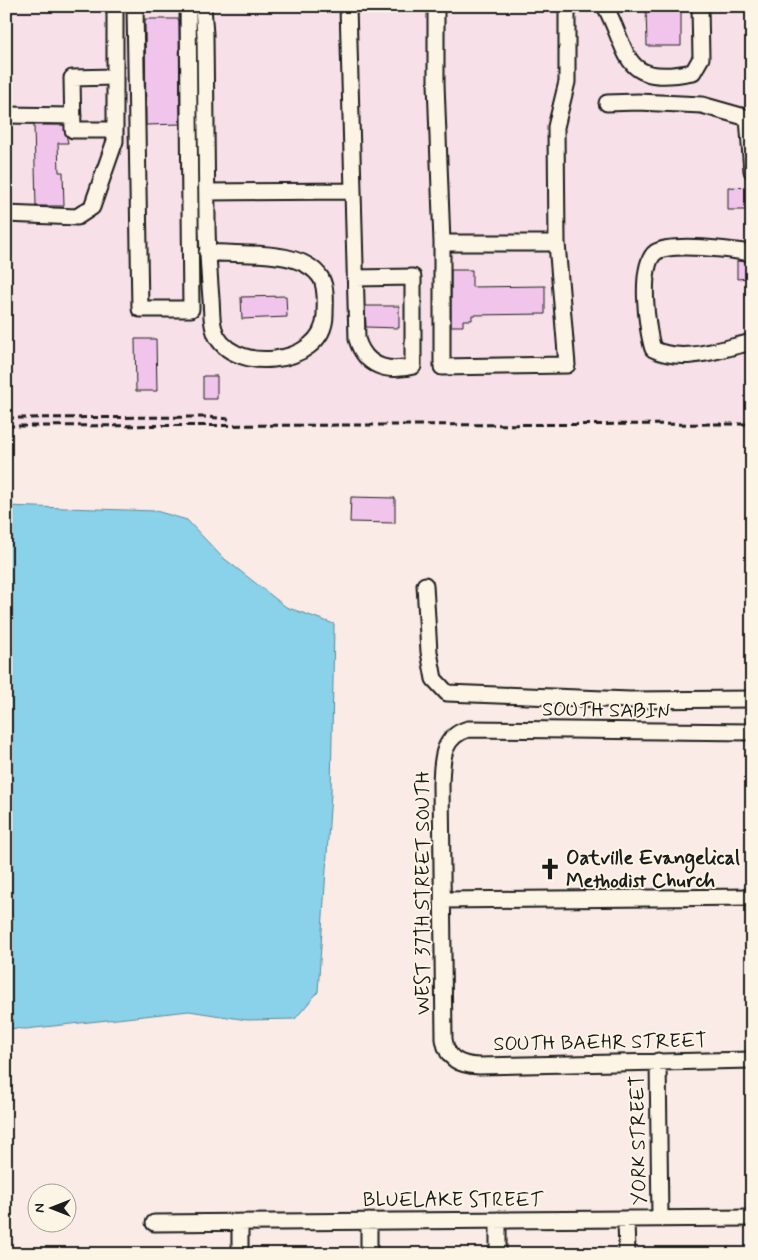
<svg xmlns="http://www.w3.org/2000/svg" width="758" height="1260" font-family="Mynerve,sans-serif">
<rect width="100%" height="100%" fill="#faebe6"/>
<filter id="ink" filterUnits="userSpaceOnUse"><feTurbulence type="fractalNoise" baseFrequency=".02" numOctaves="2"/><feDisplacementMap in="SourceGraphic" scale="10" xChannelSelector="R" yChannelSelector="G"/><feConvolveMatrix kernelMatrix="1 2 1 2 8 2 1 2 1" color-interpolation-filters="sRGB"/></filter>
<g filter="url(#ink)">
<!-- built -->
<path fill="#f7e0e8" d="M6 6H752V424L6 427Z"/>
<!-- water -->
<path fill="#89d2ea" stroke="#5d8998" d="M6 506 156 511 187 520 221 556 286 607 334 624 331 793 318 992 295 1019 247 1020 189 1011 26 1029 6 1028Z"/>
<!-- building -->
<path fill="#f1c5eb" stroke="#1c1c1c" d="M646 6H681V46H647Z
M145 19H179L180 124 146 125Z
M34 125H64L68 143H58L59 172H63L64 206H36Z
M728 187 752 188V210H728Z
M737 261 748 262 749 278 737 279Z
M451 270H472V287L545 286V314L472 315V320H463V326H451Z
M286 296 287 317 242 319 241 297Z
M365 306H399V328L366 327Z
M135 339H156L157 391H136Z
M203 376H217V399H203Z
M351 497 395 498V523L350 522Z"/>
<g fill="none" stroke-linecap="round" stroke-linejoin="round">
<!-- minor casing -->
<g stroke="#1c1c1c" stroke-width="19">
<path id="minor" d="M135 6 140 309H191L188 6
M203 6 205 35C206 97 206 158 207 220 207 247 209 273 211 299 212 309 211 320 214 329 226 375 324 368 325 315 325 304 327 289 321 278 301 247 240 256 207 252
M348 6 357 339C365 366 387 373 413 366V277L355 278
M436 6V83L442 243V367L567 365 557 243 556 127 567 82V6
M605 6C631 55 621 86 693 72L701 58 700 6
M114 77 72 78 73 130H115
M607 103 638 102 702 105 748 118 752 171
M6 115 73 116
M207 192 353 191
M6 214 77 217 92 207 115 141V6
M442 243H557
M752 253C733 250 671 242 656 252 638 264 647 331 653 349 683 364 721 349 752 342
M425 585 429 652 434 679 447 693 630 700 752 699
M752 732 468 729C441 737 442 761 441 785L444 1039C447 1060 460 1065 479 1066L752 1060
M443 900 752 897
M658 1061 660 1218
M626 1219 627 1254
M498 1220V1254
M369 1221V1254
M240 1222V1254
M154 1223 752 1218"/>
</g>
<!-- minor -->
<use href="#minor" stroke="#fcf5e5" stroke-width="15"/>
<!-- rail -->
<path stroke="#1c1c1c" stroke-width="3" stroke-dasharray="8 4" stroke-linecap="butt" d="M6 418 208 417 229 419
M6 426 752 424"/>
</g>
</g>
<!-- icons -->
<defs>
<g id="church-bare" transform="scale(1.725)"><path d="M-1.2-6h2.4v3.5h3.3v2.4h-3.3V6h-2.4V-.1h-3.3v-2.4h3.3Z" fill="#1c1c1c" stroke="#fcf5e5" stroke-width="2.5" paint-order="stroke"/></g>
</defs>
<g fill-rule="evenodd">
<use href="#church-bare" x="550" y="869"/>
</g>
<g text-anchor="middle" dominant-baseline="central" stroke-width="4" stroke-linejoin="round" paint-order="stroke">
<!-- street labels -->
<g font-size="20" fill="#1c1c1c" stroke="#fcf5e5">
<text transform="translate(606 711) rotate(1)">SOUTH SABIN</text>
<text transform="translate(423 893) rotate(-90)">WEST 37TH STREET SOUTH</text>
<text transform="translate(600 1043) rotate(-1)">SOUTH BAEHR STREET</text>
<text transform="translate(639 1140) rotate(-91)">YORK STREET</text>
<text x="453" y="1200">BLUELAKE STREET</text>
</g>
<!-- poi labels -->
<g font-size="20" font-weight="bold" fill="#1c1c1c" stroke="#fcf5e5" text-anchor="start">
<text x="566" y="858">Oatville Evangelical<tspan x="566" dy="23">Methodist Church</tspan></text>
</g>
</g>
<!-- margin -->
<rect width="758" height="1260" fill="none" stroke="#fcf5e5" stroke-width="25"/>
<rect x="12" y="12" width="733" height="1235" fill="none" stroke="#1c1c1c" stroke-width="2" filter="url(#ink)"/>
<!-- north arrow -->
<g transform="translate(52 1208) rotate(270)"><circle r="24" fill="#fcf5e5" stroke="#a29e95"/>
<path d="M0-4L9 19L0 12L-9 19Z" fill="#1c1c1c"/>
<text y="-8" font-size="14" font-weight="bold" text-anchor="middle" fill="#1c1c1c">N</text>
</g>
</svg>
